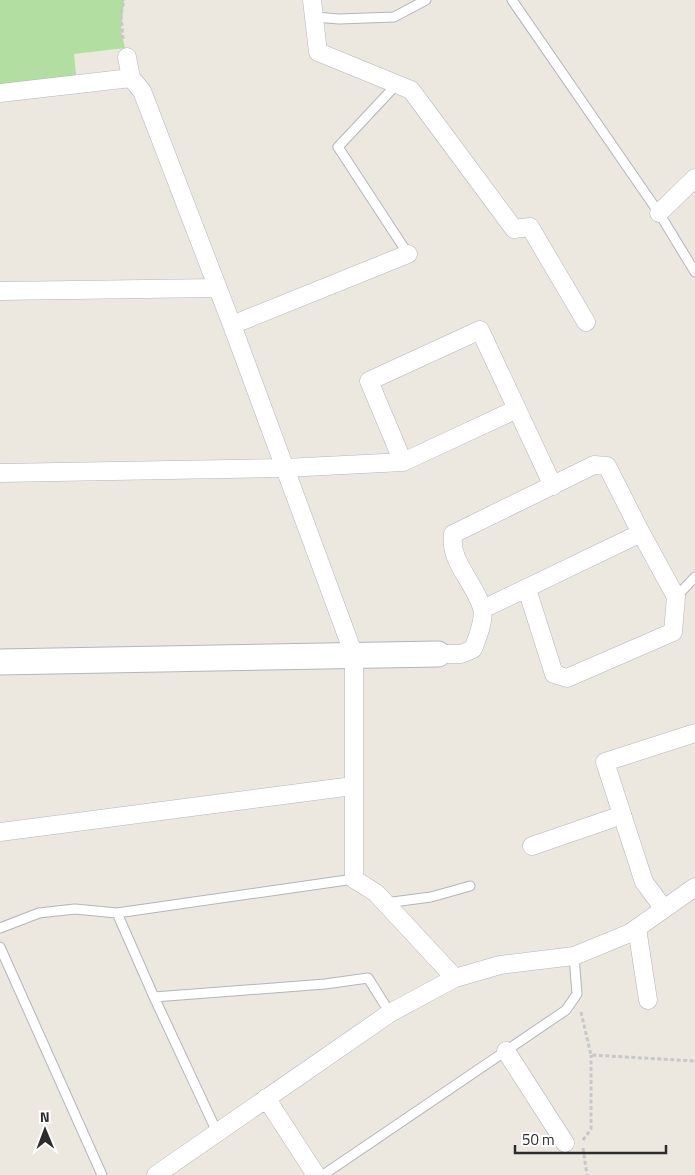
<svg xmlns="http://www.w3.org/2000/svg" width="695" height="1175" font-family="'Titillium Web',sans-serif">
<rect width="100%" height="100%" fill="#ece8e0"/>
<!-- green -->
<path fill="#b2dea1" d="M0 0H124L121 30 125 48 74 54 77 84 0 93Z"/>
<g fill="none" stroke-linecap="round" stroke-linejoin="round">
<!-- lane casing -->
<g stroke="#b3b5be" stroke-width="11">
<path id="lane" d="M512 0 659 213 695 272
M315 17 339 19 394 17 426 0
M397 84 338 147 408 254
M676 597 695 577
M385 903 431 897 470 886
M117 913 154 997 217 1132
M0 928 39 913 75 909 117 913 354 879
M0 947 102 1175
M154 997 325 984 368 978 390 1013
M323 1175 566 1010 577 994 574 956"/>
</g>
<!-- street casing -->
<g stroke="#b3b5be" stroke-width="19">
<path id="street" d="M312 0 318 52 411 90 514 229 530 227 586 322
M127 57 131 78
M0 93 131 78 142 91 232 325 354 655V879L376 893 455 978
M659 213 695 178
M0 291 217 288
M232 325 408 254
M403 462 369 381 480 330 553 486
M0 473 285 468 403 462 517 409
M483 609 641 533
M438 654H461L473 649C477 639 485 619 482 608 474 581 449 562 453 534L594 465 607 466 641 533 676 597 673 632 567 678 554 674 527 589
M0 832 353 786
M532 846 622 815
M664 909 644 882 605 762 695 733
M637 928 648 1000
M506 1051 565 1143
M266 1098 316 1175
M156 1175 390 1013 455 978 500 965 574 956 630 933 695 887"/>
</g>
<!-- secondary casing -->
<g stroke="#b3b5be" stroke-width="27">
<path id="secondary" d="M0 662 438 654"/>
</g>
<!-- path -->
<path stroke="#c8c8c8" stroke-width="3" stroke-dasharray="4 2.5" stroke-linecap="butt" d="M123 39 121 14 124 0
M581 1012 591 1055 695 1061
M583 1140 591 1129V1055
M583 1148 587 1175"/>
<!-- lane -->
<use href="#lane" stroke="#fff" stroke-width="9"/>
<!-- street -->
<use href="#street" stroke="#fff" stroke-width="18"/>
<!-- secondary -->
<use href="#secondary" stroke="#fff" stroke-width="25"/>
</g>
<!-- north arrow -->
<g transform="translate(45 1130) rotate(359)" stroke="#ffffff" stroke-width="4" paint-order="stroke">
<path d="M0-4L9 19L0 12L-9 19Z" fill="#2c2c2c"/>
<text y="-8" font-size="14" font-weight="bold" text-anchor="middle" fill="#2c2c2c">N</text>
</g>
<!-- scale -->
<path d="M515 1145v8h151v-8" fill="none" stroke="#2c2c2c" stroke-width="2.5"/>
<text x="522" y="1145" font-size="15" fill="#2c2c2c" stroke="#ffffff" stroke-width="4" paint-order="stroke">50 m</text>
</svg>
